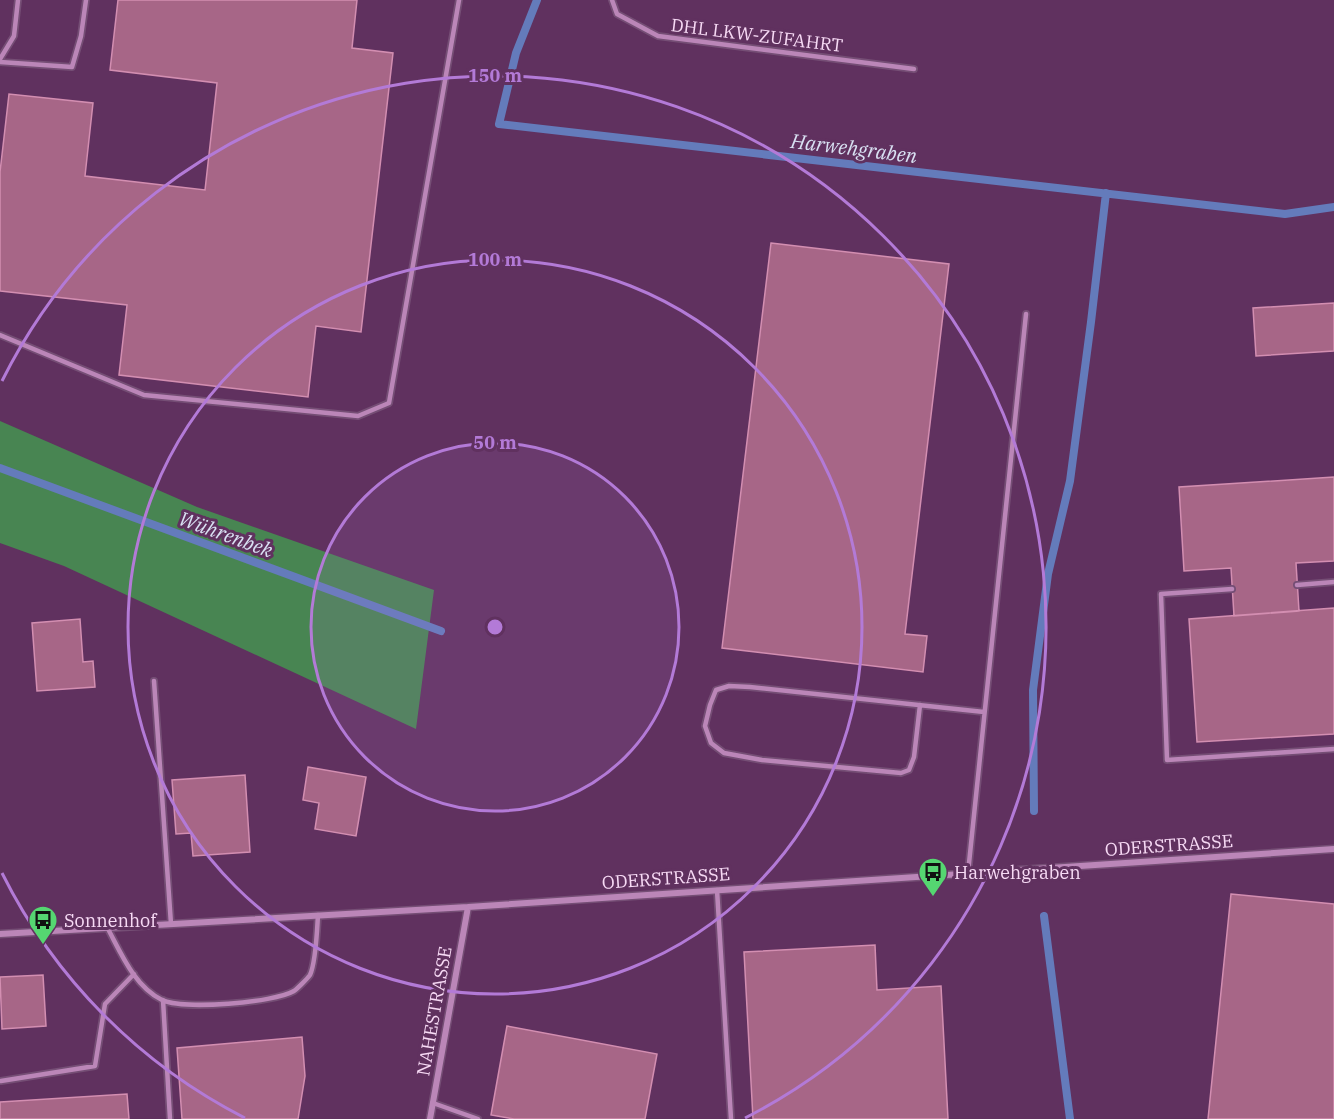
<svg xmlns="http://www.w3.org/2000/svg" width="1334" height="1119" font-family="'IBM Plex Serif',serif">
<rect width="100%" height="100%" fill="#60315f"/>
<!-- forest -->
<path fill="#488552" d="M0 421 197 507 434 590 416 729 64 566 0 543Z"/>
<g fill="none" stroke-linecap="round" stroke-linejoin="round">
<!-- stream -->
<path stroke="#647bbb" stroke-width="8" d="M537 0 516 53 499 124 1285 214 1334 207
M0 468 441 631
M1034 811 1033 690 1048 574 1070 481 1091 322 1106 193
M1044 916 1070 1119"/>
</g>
<!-- building -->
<path fill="#a76687" stroke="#d38eb1" stroke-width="1.5" d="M118 0H357L352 48 393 53 361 332 316 326 308 397 119 375 127 305 0 291V172L9 94 93 103 85 176 205 190 217 83 110 70Z
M771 243 949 264 905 634 927 636 923 672 722 648Z
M1334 303V351L1256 356 1253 308Z
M1334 477V561L1296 563 1299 611 1234 616 1231 568 1184 571 1179 487Z
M1334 608V734L1197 742 1189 619Z
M80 619 83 662 93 661 95 687 37 691 32 623Z
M308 767 366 777 356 836 315 829 319 803 303 800Z
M245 775 250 852 193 856 191 833 176 834 172 780Z
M1231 894 1334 904V1119H1208Z
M875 945 877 990 941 986 948 1119H753L744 952Z
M43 975 46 1026 2 1029 0 977Z
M507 1026 657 1054 645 1119H514L491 1115Z
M302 1037 305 1076 298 1119H182L177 1048Z
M127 1094 129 1119H0V1102Z"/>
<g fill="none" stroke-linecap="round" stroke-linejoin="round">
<!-- lane casing -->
<g stroke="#754e75" stroke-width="8">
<path id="lane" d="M612 0 617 14 658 36 914 69
M0 59 14 36 18 0
M0 62 72 67 81 36 86 0
M0 335 144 395 358 416 389 403 459 0
M1297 585 1334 582
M1232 589 1161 594 1167 760 1334 749
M154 681 171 924
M920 705 914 757 909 770 901 773 762 760 724 753 711 743 705 726 710 705 716 690 729 686 750 687 984 712
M968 873 1026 314
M717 890 731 1119
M107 927C121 953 134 986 162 1000 184 1010 273 1003 294 991 298 988 307 979 310 975 316 962 317 930 318 915
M163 1000 170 1119
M1 1081 95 1066 105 1004 134 974
M433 1103 478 1119"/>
</g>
<!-- street casing -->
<g stroke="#754e75" stroke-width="9">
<path id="street" d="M0 934 468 907 1334 849
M430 1119 468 907"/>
</g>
<!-- lane -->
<use href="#lane" stroke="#bb86b8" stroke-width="4.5"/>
<!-- street -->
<use href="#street" stroke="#bb86b8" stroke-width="6"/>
</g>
<!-- distance rings -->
<circle cx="495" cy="627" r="184" fill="#b37ad7" fill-opacity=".12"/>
<g fill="none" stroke="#b37ad7" stroke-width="3">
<circle cx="495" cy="627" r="184"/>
<circle cx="495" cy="627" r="367"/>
<path d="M245 1118A551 551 0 0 1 2 873M2 381A551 551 0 1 1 745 1118"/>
</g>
<!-- icons -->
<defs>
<g id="bus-pin" transform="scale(1.5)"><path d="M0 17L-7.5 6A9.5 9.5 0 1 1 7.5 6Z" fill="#55d671" stroke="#60315f"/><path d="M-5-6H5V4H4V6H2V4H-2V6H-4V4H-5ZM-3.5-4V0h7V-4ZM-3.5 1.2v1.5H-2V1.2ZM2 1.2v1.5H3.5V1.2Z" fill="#111"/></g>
</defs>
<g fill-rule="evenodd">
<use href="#bus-pin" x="933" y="872"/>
<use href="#bus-pin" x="43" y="920"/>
</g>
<g text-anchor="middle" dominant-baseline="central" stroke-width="6" stroke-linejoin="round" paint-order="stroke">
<!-- street labels -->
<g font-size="18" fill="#f7daf5" stroke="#60315f">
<text transform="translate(757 35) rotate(7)">DHL LKW-ZUFAHRT</text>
<text transform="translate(1169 845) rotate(-4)">ODERSTRASSE</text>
<text transform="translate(666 878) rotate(-4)">ODERSTRASSE</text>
<text transform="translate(434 1011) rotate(-80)">NAHESTRASSE</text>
</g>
<!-- poi labels -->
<g font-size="18" fill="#f7daf5" stroke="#60315f" text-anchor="start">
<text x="954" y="872">Harwehgraben</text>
<text x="64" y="920">Sonnenhof</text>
</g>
<!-- water labels -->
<g font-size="20" font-style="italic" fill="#d9e1f3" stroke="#60315f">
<text transform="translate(854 148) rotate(7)">Harwehgraben</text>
<text transform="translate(226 534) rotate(20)">Wührenbek</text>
</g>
</g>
<circle cx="495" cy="627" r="9" fill="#b37ad7" stroke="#60315f" stroke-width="3"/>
<g font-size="18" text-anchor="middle" font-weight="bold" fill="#b37ad7" stroke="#60315f" stroke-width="6" stroke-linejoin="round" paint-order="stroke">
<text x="495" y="82">150 m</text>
<text x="495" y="266">100 m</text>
<text x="495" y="449">50 m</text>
</g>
</svg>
